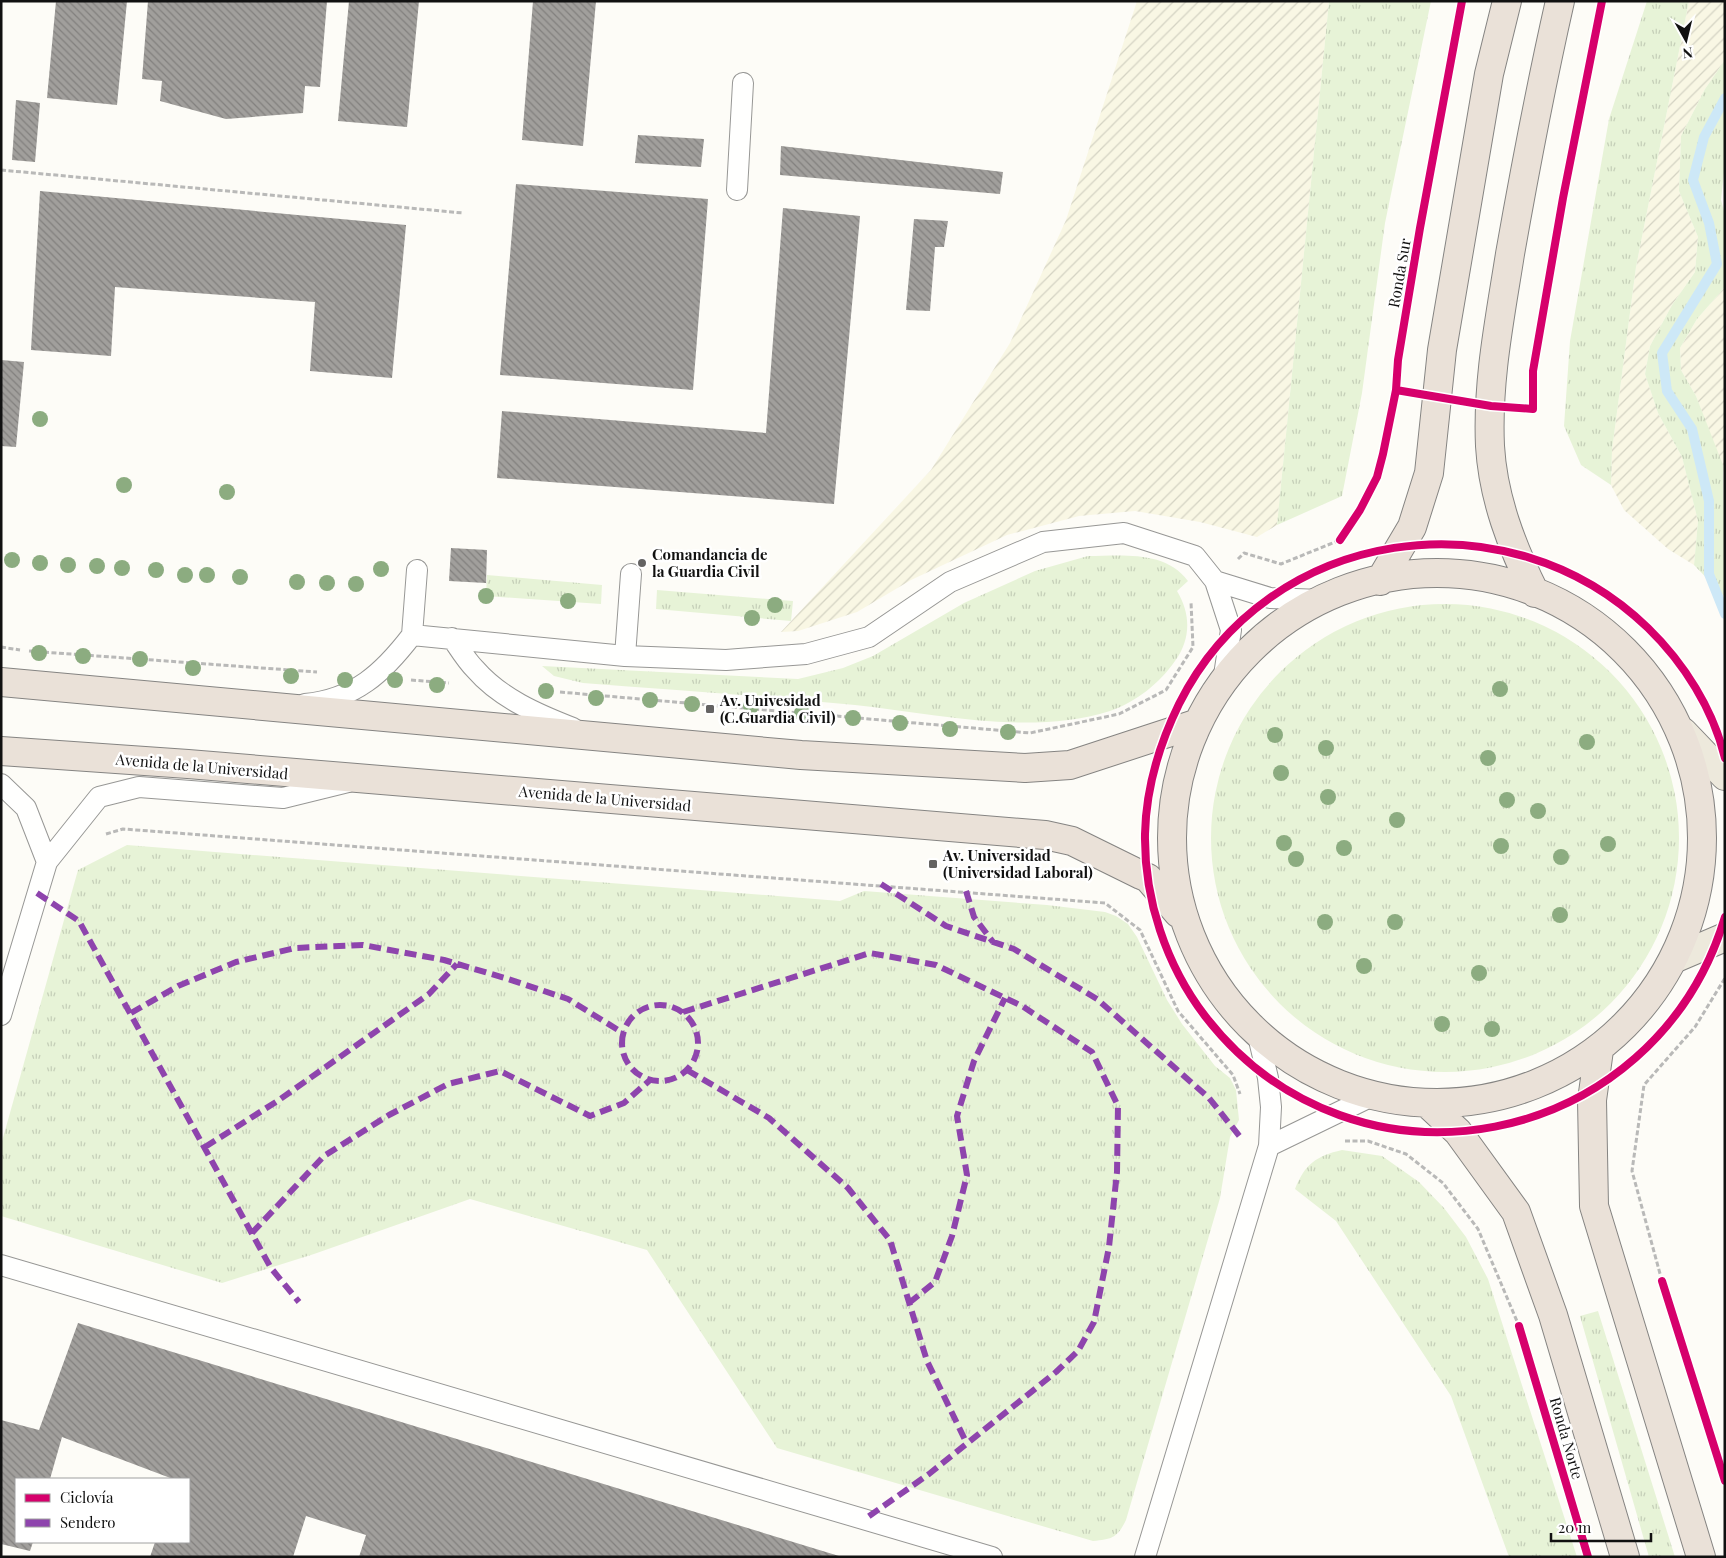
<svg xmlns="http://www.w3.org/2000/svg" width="1726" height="1558" font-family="'Playfair Display',serif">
<defs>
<pattern id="farmland-furrows" width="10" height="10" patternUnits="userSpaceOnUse" patternTransform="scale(1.25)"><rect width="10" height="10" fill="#f9f7e4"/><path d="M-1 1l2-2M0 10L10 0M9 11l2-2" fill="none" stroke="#d4d3c3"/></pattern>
<pattern id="grass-tufts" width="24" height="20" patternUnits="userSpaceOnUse" patternTransform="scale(1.25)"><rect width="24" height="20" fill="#e7f3d7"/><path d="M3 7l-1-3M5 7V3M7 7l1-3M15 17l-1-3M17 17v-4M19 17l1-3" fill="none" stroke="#c5cfb8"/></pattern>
<pattern id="building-back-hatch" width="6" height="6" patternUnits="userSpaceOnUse" patternTransform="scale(1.25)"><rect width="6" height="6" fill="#a19f9c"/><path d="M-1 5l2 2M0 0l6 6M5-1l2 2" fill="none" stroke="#82807e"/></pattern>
</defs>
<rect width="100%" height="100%" fill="#fdfcf7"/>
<!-- farmland -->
<path fill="url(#farmland-furrows)" d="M1137 1H1329L1277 525 1257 537 1200 522 1135 511 1079 516 1007 535 911 580 857 612 798 631 781 632 931 470 1010 343 1066 220Z
M1689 1H1725V60L1705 89 1681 136 1679 191 1698 237 1695 272 1672 305 1650 346 1645 374 1658 413 1682 457 1698 521 1694 565 1668 549 1624 510 1611 485 1612 450 1636 267Z
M1725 287V475L1696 396 1681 370 1680 348 1697 319Z"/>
<!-- grass -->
<path fill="url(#grass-tufts)" d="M1329 1H1431L1385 223 1362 393 1342 496 1277 525Z
M1647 1H1689L1636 267 1612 450 1611 485 1581 465 1564 426 1570 341 1609 119Z
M1725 60V163L1721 200 1725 215V287L1697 319 1680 348 1681 370 1696 396 1723 465 1725 597 1694 565 1698 521 1682 457 1658 413 1645 374 1650 346 1672 305 1695 272 1698 237 1679 191 1681 136 1705 89Z
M1088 556C1122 556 1165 550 1188 581L1177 591C1191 614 1191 639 1175 661 1160 683 1136 702 1110 711 1030 736 936 714 855 705 764 696 673 690 583 683L554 676 542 666 798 679 843 668 873 656 964 603 1035 571Z
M487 575 602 585 601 604 486 596Z
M657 590 793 601 791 621 656 609Z
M1211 838a234 234 0 1 1 468 0a234 234 0 1 1-468 0Z
M127 845 840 901 864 891 1047 905 1105 912 1116 916 1128 924 1137 937 1167 1000 1182 1024 1215 1066 1230 1078 1236 1090 1239 1120 1230 1137 1220 1198 1126 1520C1117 1538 1113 1539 1093 1541L777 1448 647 1250 470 1199 314 1254 222 1283 1 1216V1145L78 870Z
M1342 1150 1382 1156 1419 1182 1444 1208 1466 1237 1488 1279 1577 1557H1509L1451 1396 1336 1221 1295 1189C1305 1164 1316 1156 1342 1150Z
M1598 1311 1675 1557H1649L1580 1316Z"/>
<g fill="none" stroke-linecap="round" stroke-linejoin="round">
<!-- stream -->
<path stroke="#cde8f7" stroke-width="10" d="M1725 98 1704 137 1693 180 1709 223 1717 264 1662 353 1667 391 1692 429 1709 501V574L1725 614"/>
</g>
<!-- building -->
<path fill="url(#building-back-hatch)" d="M56 1H127L117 105 47 98Z
M148 1H327L320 87 305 86 303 113 226 119 160 101 162 81 142 79Z
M349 1H419L407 127 338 121Z
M533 1H596L583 146 522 140Z
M16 100 40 103 35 162 12 160Z
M638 135 704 139 701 167 635 163Z
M781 146 1003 172 1000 194 780 175Z
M516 184 708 199 693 390 500 375Z
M40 191 406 225 392 378 310 371 315 302 115 287 111 356 31 350Z
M783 208 860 216 834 504 497 478 502 411 766 433Z
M914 219 948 221 944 247H935L930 311 906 310Z
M1 360 24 362 16 447 1 446Z
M451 548 487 550 486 583 449 581Z
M78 1323 839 1556 838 1557H359L366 1535 306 1516 293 1557H150L155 1542H189V1479H173L62 1437 50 1479H16V1542H33L30 1551 1 1544V1420L39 1430Z"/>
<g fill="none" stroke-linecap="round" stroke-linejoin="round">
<!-- lane casing -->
<g stroke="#979795" stroke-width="22">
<path id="lane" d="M737 190 743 83
M417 570 412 635 625 656 726 660 806 654 869 637 950 582 1043 542 1124 533 1195 556 1215 581 1231 630 1224 675
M1215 581 1270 598 1321 600
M452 638C459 648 466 660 475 669 500 698 537 714 573 728
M625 656 631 574
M305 704C355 699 383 673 412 635
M1 784 26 808 47 862
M1 1015 47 862 99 797 139 787 283 798 348 782
M1269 1146 1372 1096
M1 1265 992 1557
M1145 1557 1269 1146 1271 1107 1268 1078 1258 1036"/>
</g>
<!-- primary casing -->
<g stroke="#858482" stroke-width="30">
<path id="primary" d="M1683 732 1725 776
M1676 958 1725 937"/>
</g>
<!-- highway casing -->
<g stroke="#858482" stroke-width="30">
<path id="highway" d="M1172 838a265 265 0 1 1 530 0a265 265 0 1 1-530 0Z
M1380 581 1412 527 1429 473 1442 350 1489 74 1507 1
M1535 593C1512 547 1493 498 1490 446 1487 381 1500 318 1510 254 1525 169 1541 85 1560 1
M1 682 801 755 1025 768 1070 765 1195 724
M1 751 188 764 1045 835 1072 841 1141 875 1148 878 1178 913
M1599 1050 1592 1100 1594 1206 1701 1557
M1428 1104 1458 1132 1516 1212 1553 1315 1625 1557"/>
</g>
<!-- path -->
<path stroke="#b9b9b8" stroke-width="3" stroke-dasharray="5 2.5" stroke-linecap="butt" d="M1 170 463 213
M1238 559 1244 553 1281 564 1340 540
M1 647 20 650
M29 651 317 672
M411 680 449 683
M560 692 1030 733 1119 714 1166 690 1193 647 1191 602
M106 834 123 829 1105 903 1140 930 1178 1011 1233 1075 1240 1094
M1345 1141H1368L1406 1154 1443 1183 1478 1229 1519 1326
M1662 1281 1632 1171 1644 1085 1695 1027 1725 978"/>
<!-- lane -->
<use href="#lane" stroke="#fffffe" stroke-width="20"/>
<!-- primary -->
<use href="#primary" stroke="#ede9dc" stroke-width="28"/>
<!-- highway -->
<use href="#highway" stroke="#eae1d8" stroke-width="28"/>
<!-- quiet -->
<path stroke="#8e44ad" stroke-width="6" stroke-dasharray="12 6" stroke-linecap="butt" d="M881 884 946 926 1014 949 1097 999 1209 1098 1241 1138
M966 891 974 917 993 942
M37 893 79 921 271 1268 299 1302
M622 1043a38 38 0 1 1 76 0a38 38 0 1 1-76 0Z
M683 1012 870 953 936 965 1022 1006 1092 1052 1118 1106 1117 1172 1109 1247 1094 1322 1078 1351 1056 1372 929 1474 865 1519
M131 1013 178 986 236 962 295 948 363 945 444 960 505 978 568 999 623 1033
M687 1070 769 1118 848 1188 890 1240 927 1361 967 1444
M205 1147 279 1100 429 994 457 964
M252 1233 324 1156 389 1115 448 1084 500 1071 590 1116 624 1103 650 1080
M909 1303 935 1282 952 1236 967 1175 957 1116 974 1061 1005 998"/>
<!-- cycleway casing -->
<g stroke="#fff" stroke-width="11">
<path id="cycleway" d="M1396 390 1491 406 1533 409V371L1563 198 1602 1
M1340 540 1360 510 1377 477 1383 454 1396 390 1398 360 1420 228 1462 1
M1725 758C1713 709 1684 663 1648 628 1507 491 1268 526 1179 704 1159 745 1146 788 1145 834 1144 899 1166 965 1205 1016 1355 1210 1655 1150 1725 917
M1662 1281 1725 1481
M1519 1326 1588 1557"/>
</g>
<!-- cycleway -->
<use href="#cycleway" stroke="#d6006c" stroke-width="8"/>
</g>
<!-- trees -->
<g fill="#8cac80">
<circle cx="40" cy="419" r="8"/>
<circle cx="124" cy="485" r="8"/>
<circle cx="227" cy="492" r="8"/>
<circle cx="12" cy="560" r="8"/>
<circle cx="40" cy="563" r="8"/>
<circle cx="68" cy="565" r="8"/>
<circle cx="97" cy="566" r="8"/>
<circle cx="122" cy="568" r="8"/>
<circle cx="381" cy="569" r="8"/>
<circle cx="156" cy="570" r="8"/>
<circle cx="185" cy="575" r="8"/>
<circle cx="207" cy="575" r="8"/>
<circle cx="240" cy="577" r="8"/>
<circle cx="297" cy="582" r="8"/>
<circle cx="327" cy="583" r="8"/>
<circle cx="356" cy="584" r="8"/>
<circle cx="486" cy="596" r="8"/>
<circle cx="568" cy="601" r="8"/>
<circle cx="775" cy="605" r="8"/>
<circle cx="752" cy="618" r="8"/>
<circle cx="39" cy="653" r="8"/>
<circle cx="83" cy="656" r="8"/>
<circle cx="140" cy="659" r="8"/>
<circle cx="193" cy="668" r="8"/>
<circle cx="291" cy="676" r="8"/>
<circle cx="345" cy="680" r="8"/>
<circle cx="395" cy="680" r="8"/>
<circle cx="437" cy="685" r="8"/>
<circle cx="1500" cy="689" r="8"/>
<circle cx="546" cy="691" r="8"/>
<circle cx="596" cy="698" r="8"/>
<circle cx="650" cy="700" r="8"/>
<circle cx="692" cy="704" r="8"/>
<circle cx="751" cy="706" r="8"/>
<circle cx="802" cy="713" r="8"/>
<circle cx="853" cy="718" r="8"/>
<circle cx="900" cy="723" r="8"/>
<circle cx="950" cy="729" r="8"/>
<circle cx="1008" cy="732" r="8"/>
<circle cx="1275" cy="735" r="8"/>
<circle cx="1587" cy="742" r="8"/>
<circle cx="1326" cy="748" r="8"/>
<circle cx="1488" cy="758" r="8"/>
<circle cx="1281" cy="773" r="8"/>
<circle cx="1328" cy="797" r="8"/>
<circle cx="1507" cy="800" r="8"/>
<circle cx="1538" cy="811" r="8"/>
<circle cx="1397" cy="820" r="8"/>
<circle cx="1284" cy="843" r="8"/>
<circle cx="1608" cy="844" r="8"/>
<circle cx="1501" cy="846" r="8"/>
<circle cx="1344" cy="848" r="8"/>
<circle cx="1561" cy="857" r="8"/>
<circle cx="1296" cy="859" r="8"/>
<circle cx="1560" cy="915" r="8"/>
<circle cx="1325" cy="922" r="8"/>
<circle cx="1395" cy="922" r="8"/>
<circle cx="1364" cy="966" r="8"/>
<circle cx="1479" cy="973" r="8"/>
<circle cx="1442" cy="1024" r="8"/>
<circle cx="1492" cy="1029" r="8"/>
</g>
<!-- markers -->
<g fill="#646362" stroke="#fff" stroke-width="2">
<circle cx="642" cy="563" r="5"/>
<rect x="705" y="704" width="10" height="10" rx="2.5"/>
<rect x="928" y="859" width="10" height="10" rx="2.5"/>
</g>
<g text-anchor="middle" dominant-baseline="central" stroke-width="5" stroke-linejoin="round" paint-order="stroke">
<!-- street labels -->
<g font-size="15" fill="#111" stroke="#fff">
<text transform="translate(1399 273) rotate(-80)">Ronda Sur</text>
<text transform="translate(202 766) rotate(5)">Avenida de la Universidad</text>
<text transform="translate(605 798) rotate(5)">Avenida de la Universidad</text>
<text transform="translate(1567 1438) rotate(74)">Ronda Norte</text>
</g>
<!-- poi labels -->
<g font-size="15" font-weight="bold" fill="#111" stroke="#fff" text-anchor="start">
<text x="652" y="554">Comandancia de<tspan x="652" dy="17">la Guardia Civil</tspan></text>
<text x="720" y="700">Av. Univesidad<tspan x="720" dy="17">(C.Guardia Civil)</tspan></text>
<text x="943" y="855">Av. Universidad<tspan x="943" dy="17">(Universidad Laboral)</tspan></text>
</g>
</g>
<!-- border -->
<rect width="1726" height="1558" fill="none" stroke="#111111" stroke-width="5"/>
<!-- legend -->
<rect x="15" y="1478" width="175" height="65" fill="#ffffff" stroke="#a0a0a0"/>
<rect x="25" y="1494" width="25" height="8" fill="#d6006c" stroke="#a0a0a0"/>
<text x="60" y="1503" font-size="15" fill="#111111">Ciclovía</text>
<rect x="25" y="1519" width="25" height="8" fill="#8e44ad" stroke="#a0a0a0"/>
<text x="60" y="1528" font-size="15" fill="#111111">Sendero</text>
<!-- north arrow -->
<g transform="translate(1686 40) rotate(172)" stroke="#ffffff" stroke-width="4" paint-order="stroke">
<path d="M0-4L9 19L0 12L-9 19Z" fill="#111111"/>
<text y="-8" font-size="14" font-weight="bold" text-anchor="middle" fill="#111111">N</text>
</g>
<!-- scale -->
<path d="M1551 1533v8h100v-8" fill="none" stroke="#111111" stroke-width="2.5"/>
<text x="1558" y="1533" font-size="15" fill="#111111" stroke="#ffffff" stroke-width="4" paint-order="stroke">20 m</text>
</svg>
